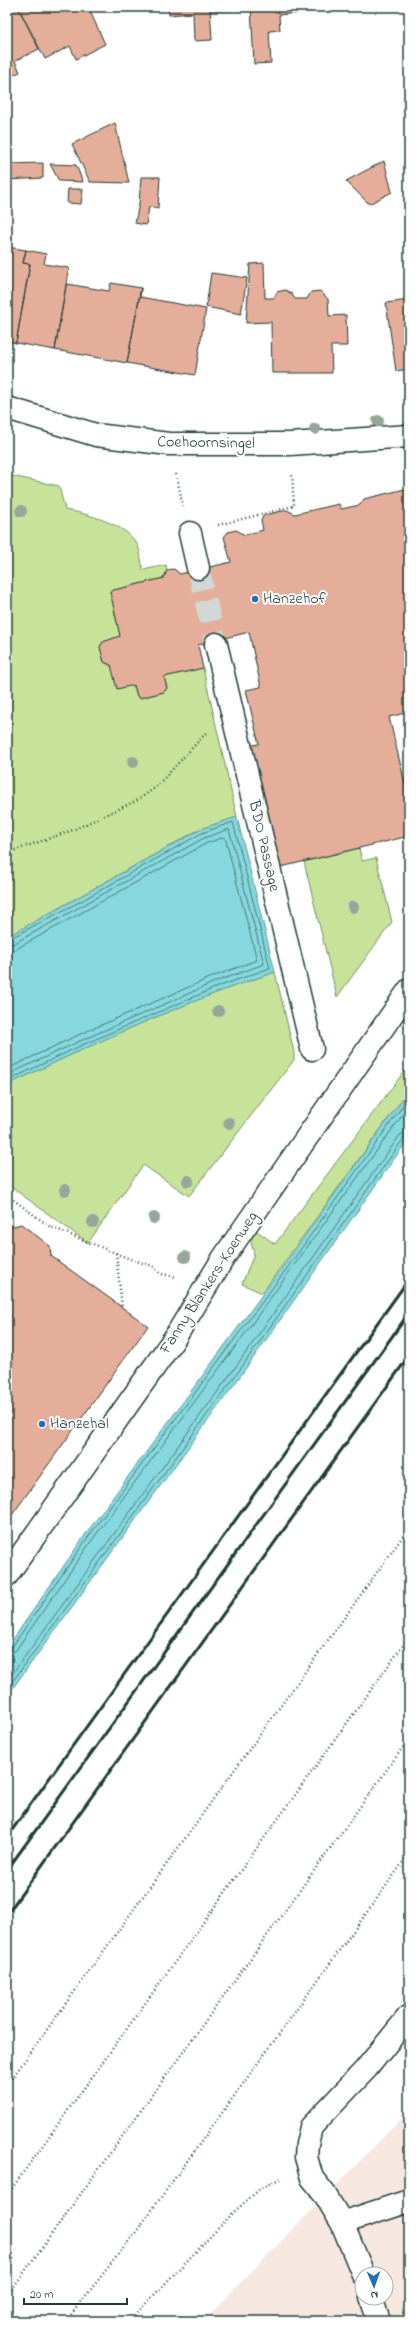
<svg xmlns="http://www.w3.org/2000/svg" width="416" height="2328" font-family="'Indie Flower',sans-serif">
<rect width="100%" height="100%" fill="#fff"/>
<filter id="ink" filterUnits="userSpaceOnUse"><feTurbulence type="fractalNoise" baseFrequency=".025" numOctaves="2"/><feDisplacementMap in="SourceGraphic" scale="8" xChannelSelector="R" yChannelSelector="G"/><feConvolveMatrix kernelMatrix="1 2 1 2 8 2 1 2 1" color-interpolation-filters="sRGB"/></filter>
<g filter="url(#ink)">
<!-- built -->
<path fill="#f7e7e1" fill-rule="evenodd" d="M409 2111V2321H203ZM362 2274H386V2298H362Z"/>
<!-- green -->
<path fill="#c7e39a" stroke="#739067" d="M7 475 59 486 65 510C85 513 128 524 138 546 141 553 141 562 143 570L166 565 167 570 164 578 110 591 120 636 103 642 100 647 104 662C117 671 133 678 137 696L140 698 164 692 167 688 164 677 203 668 237 817 200 829 7 937Z
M359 848 362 861 376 858 392 922 337 997 304 862Z
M275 972 294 1052V1060L189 1196 143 1165 88 1243 7 1184V1085C95 1043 183 1002 275 972Z
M409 1065V1090L262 1293 242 1284 254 1254 250 1238 254 1229 275 1244Z"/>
<!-- water -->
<path fill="#86d8de" stroke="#5d9a9a" d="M237 817 275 972C183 1002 95 1043 7 1085V937L201 829Z
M409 1090V1138L244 1371 7 1696V1648L85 1535 284 1265Z"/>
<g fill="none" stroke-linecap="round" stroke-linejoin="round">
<!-- shore -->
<path stroke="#487b78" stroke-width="1" d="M7 940 83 900 202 833 233 822 270 968 217 987 82 1045 7 1081
M7 945 13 944 204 838 229 829 264 964 215 982 80 1041 7 1075
M7 951 16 949 207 843 225 837 257 960 212 977 78 1035 7 1069
M7 1650 12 1647 88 1537 288 1267 409 1097
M7 1655 16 1650 92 1540 238 1343 409 1106
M7 1681 237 1365 400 1135 409 1131
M7 1689 241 1368 404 1138 409 1136"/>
</g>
<!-- building -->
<path fill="#e4ae9a" stroke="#1f3d34" d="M7 7H18L39 49 15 61 20 72 7 78Z
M18 7H88L105 44 76 59 70 46 45 59Z
M168 7H210L212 40 194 41 193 13 169 15Z
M210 7H231V10L211 11Z
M251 7H298V13L279 15 280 30 269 31 271 63 254 64Z
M392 7H409V9L393 10Z
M115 123 129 183 90 182 72 144Z
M384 161 392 192 369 204 346 181Z
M43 163V178L7 180V164Z
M50 164 76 165 83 182 59 181Z
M141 177H160L158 208 149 207 146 225 135 223 139 204Z
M68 189H83L81 204 67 203Z
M7 247 26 250 23 263 30 264 16 343 7 341Z
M26 250 46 254 44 264 69 268 55 350 16 343 30 264 23 263Z
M264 263 265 298H274L277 292 285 290 291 293 295 299H307L311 292 320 291 328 299 329 316 346 315 347 346H331L332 373H272L271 322 246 323 250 264Z
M69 268 67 284 109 291 111 283 141 288 127 363 55 350Z
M211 273 247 278 241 314 206 307Z
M141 288 140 297 206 309 195 375 127 363Z
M409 300V369L396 371 386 303Z
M409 488V712L389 717 409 800V836L277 868 247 746 259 744 246 690 261 687 249 632 198 645 203 668 164 677 167 688 164 692 140 698 137 696 134 685 117 689 111 665 104 662 100 647 103 642 120 636 110 591 164 578 167 570 174 569 180 574 231 562 224 537 228 532 236 530 245 535 263 530 261 520 264 515 287 510 295 514 339 504 341 509 360 505 364 499Z
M21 1224 50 1246 51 1256 148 1326 7 1522V1225L10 1227Z"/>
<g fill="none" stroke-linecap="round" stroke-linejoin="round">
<!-- minor-tunnel -->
<path stroke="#d2d8d6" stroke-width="22" stroke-dasharray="22 11" stroke-linecap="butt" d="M198 568 216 644"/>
<!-- minor casing -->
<g stroke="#1f3d34" stroke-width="25">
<path id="minor" d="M7 408 96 435 169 444H290L409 436
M190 533 198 568
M216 644 312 1049
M7 1575 174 1339 224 1257 409 990
M342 2223 409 2201
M363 2274 342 2223 324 2193 312 2178 306 2157 307 2144 311 2127 366 2069 409 2016
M371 2298 379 2321"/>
</g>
<!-- path -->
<path stroke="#1f3d34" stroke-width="2.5" stroke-dasharray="1 3" stroke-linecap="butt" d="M176 474 183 506
M218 525 294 506 292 473
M7 853 73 830 138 800 156 787 206 733
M7 1195 49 1226 130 1259 153 1266 161 1274 177 1277
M116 1253 122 1307
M7 2085 409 1528
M7 2195 409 1637
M7 2296 409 1739
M66 2321 136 2232 409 1854
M129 2321 235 2211 261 2188 281 2178"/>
<!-- minor -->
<use href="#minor" stroke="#fff" stroke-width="22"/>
<!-- rail -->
<path stroke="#1f3d34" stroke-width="3" d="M7 1837 409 1279
M7 1870 409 1313
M7 1914 409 1356"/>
</g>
<!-- trees -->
<g fill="#96a69a">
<circle cx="378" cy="421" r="6"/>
<circle cx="315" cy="429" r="6"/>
<circle cx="21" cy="511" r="6"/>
<circle cx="133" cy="762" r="6"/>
<circle cx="353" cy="907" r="6"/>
<circle cx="218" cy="1011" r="6"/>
<circle cx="229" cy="1123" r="6"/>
<circle cx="188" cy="1181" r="6"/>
<circle cx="65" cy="1190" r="6"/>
<circle cx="154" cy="1218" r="6"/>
<circle cx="93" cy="1222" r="6"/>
<circle cx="185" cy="1257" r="6"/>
</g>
</g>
<!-- markers -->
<g fill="#1f6fb2" stroke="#fff" stroke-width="1.5">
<circle cx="255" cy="599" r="4"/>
<circle cx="42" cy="1424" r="4"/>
</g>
<g text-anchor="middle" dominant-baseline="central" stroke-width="4" stroke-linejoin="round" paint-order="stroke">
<!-- street labels -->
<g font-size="16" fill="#1f3d34" stroke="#fff">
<text transform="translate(206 443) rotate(1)">Coehoornsingel</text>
<text transform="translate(264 846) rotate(77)">BDO Passage</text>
<text transform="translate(209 1283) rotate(-57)">Fanny Blankers-Koenweg</text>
</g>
<!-- poi labels -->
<g font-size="16" fill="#1f3d34" stroke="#fff" text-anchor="start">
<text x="263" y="599">Hanzehof</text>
<text x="50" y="1424">Hanzehal</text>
</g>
</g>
<!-- margin -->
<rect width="416" height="2328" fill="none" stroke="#fff" stroke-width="24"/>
<rect x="12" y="12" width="392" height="2304" fill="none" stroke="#1f3d34" stroke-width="1.5" filter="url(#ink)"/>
<!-- north arrow -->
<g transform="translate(374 2286) rotate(178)"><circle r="19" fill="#ffffff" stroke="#a5b1ae"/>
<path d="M0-3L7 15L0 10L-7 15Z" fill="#1f6fb2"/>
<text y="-6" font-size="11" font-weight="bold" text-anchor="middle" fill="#1f3d34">N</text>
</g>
<!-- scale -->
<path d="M24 2298v6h103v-6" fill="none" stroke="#1f3d34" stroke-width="2"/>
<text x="30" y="2298" font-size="12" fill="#1f3d34" stroke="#ffffff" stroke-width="3" paint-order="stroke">20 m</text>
</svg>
